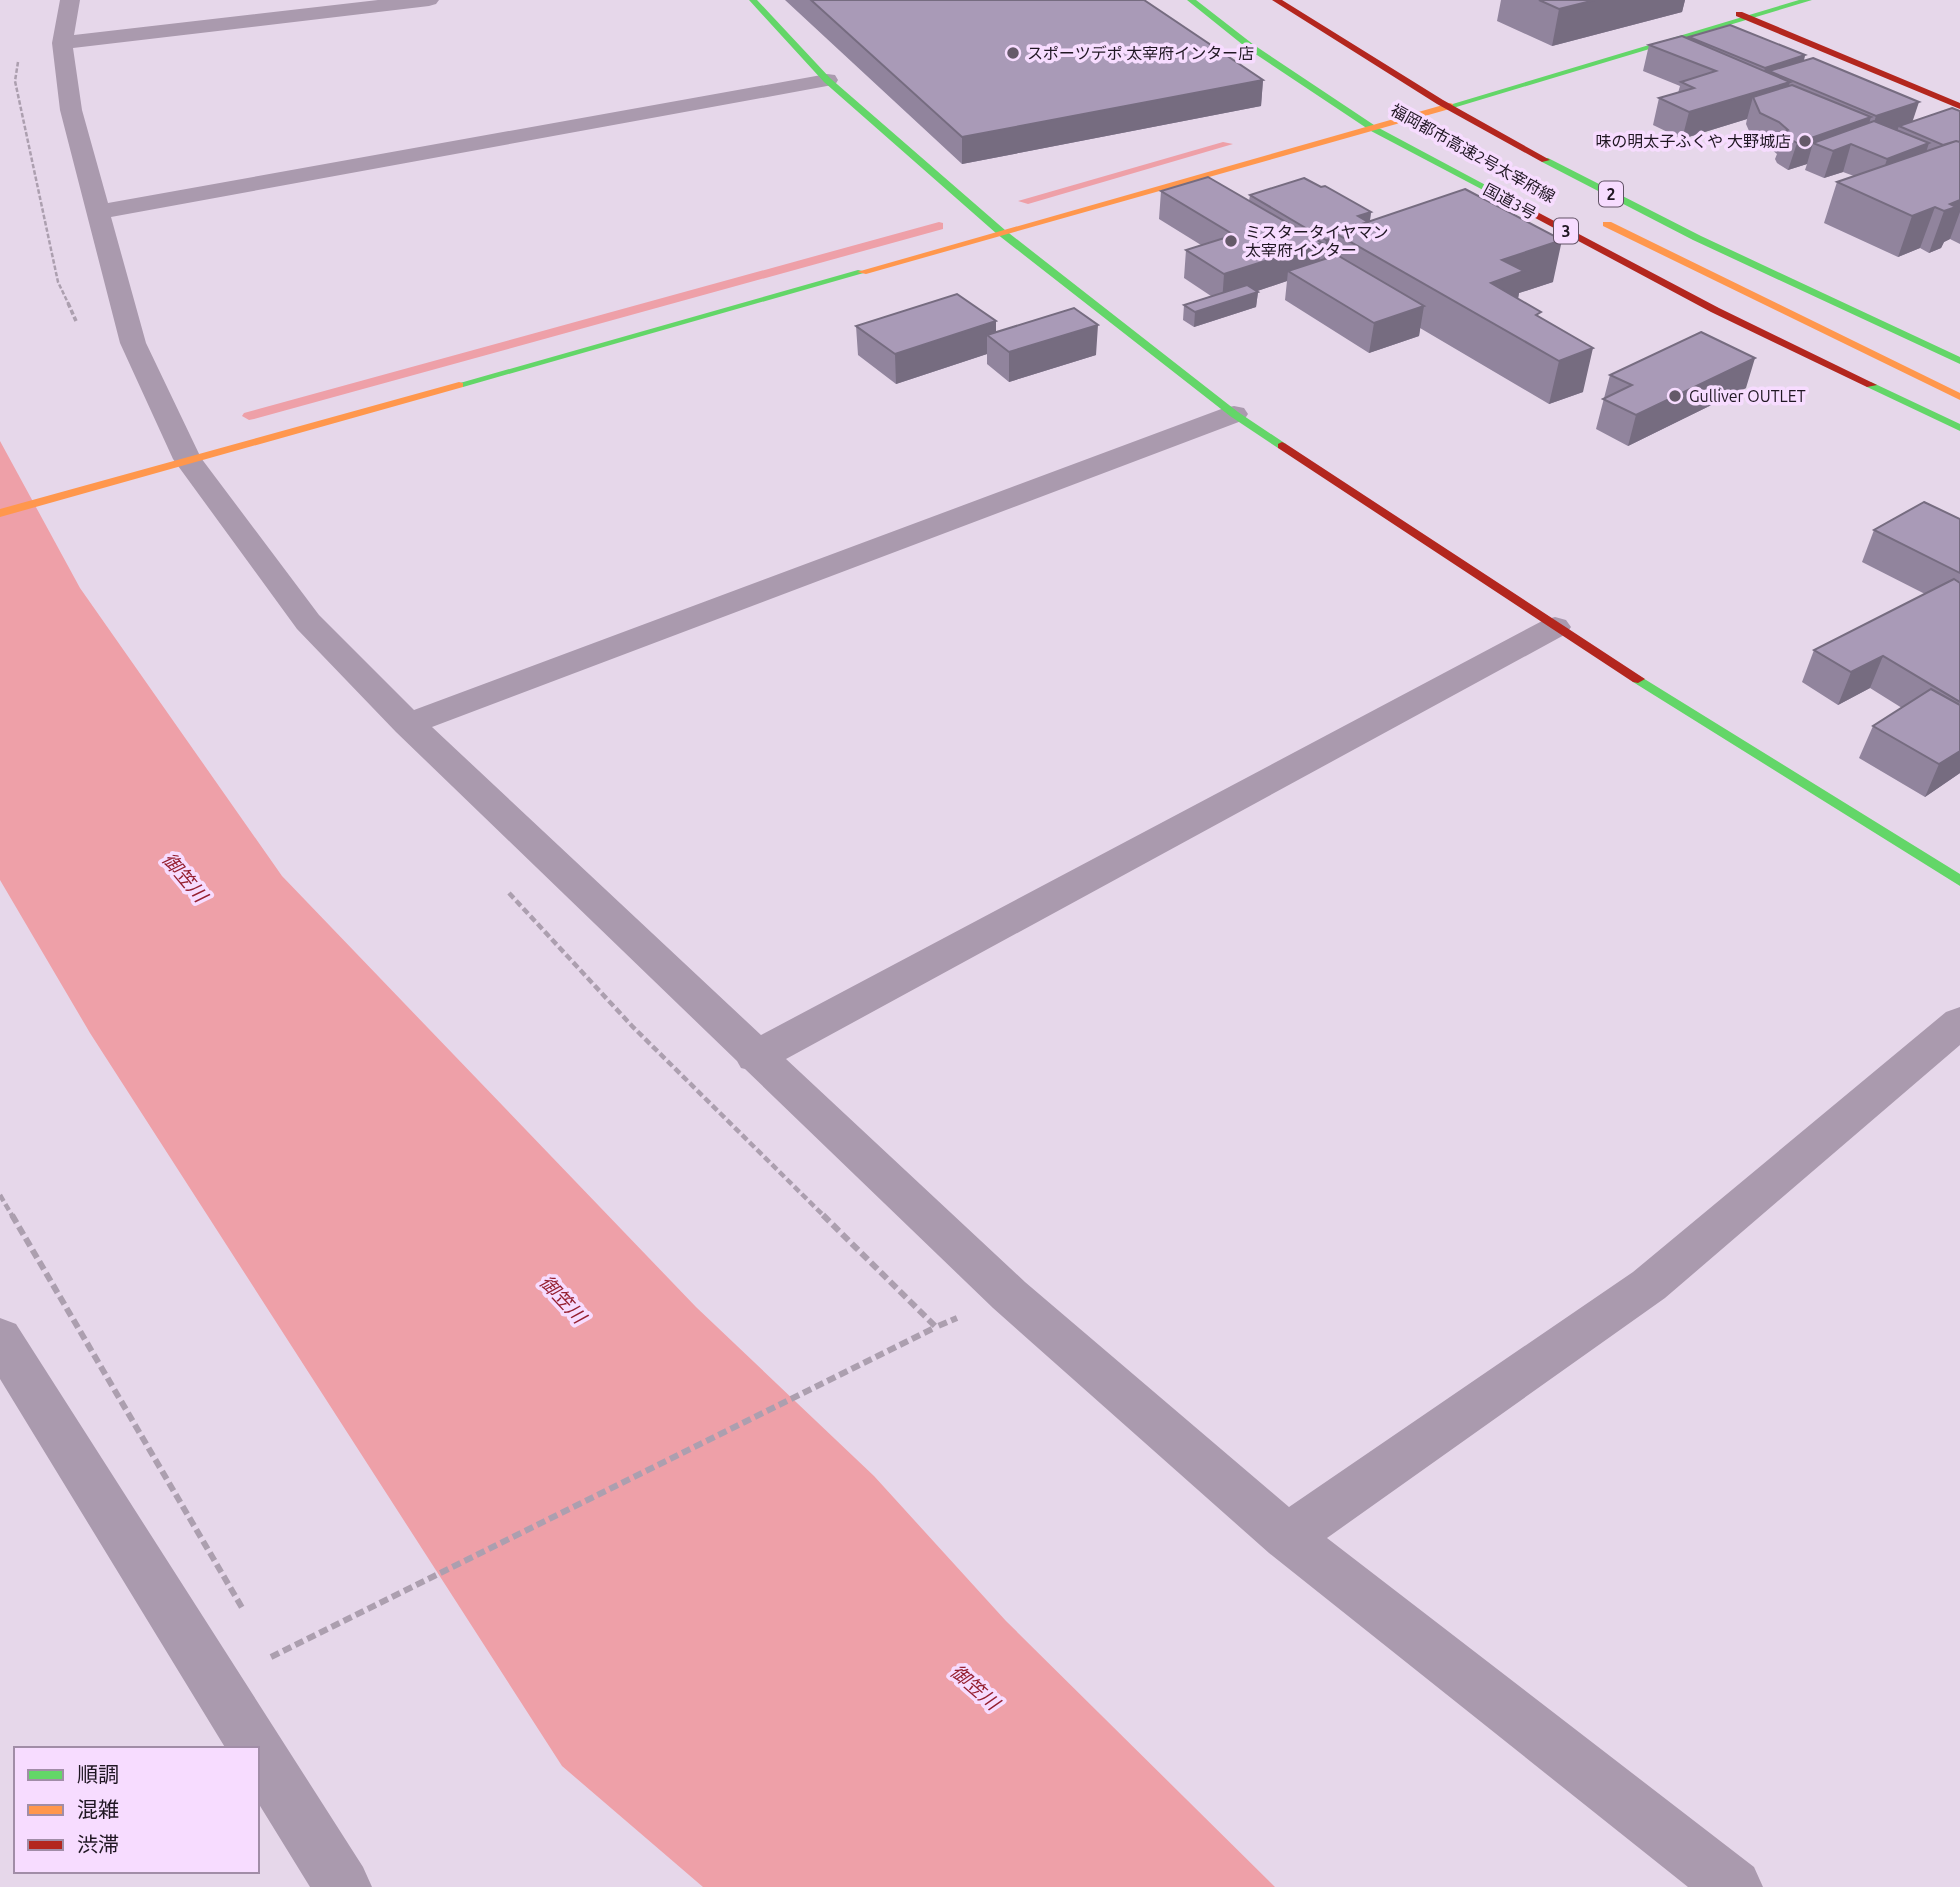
<svg xmlns="http://www.w3.org/2000/svg" width="1960" height="1887" font-family="Ubuntu,'Noto Sans JP',sans-serif">
<rect width="100%" height="100%" fill="#e6d7ea"/>
<!-- water -->
<path fill="#eea0a8" d="M0 441 80 588 282 876 696 1307 874 1476 1006 1621 1275 1887H703L562 1766 90 1033 0 880Z"/>
<g fill="none" stroke-linecap="round" stroke-linejoin="round">
<!-- stream -->
<path fill="#eea0a8" fill-rule="evenodd" d="M1223 142 1233 144 1028 204 1018 201Z
M939 222 943 223V229L254 419 249 420 242 416 244 413Z"/>
<!-- path-far3 -->
<path stroke="#ac9faf" stroke-width="2.5" stroke-dasharray="4.5 2" stroke-linecap="butt" d="M18 62 15 81 58 282 69 305"/>
<!-- path-far2 -->
<path stroke="#ac9faf" stroke-width="3.5" stroke-dasharray="5 2.5" stroke-linecap="butt" d="M68 303 76 321"/>
<!-- path-far1 -->
<path stroke="#ac9faf" stroke-width="4.5" stroke-dasharray="7 3.5" stroke-linecap="butt" d="M509 893 632 1026 825 1217
M0 1195 13 1217"/>
<!-- path -->
<path stroke="#ac9faf" stroke-width="6" stroke-dasharray="9 4.5" stroke-linecap="butt" d="M12 1215 244 1611
M823 1215 936 1327 957 1318
M271 1657 936 1327"/>
<!-- street -->
<path fill="#aa9aae" fill-rule="evenodd" d="M60 0H80L74 35 378 0H439L436 4 429 6 73 48 82 110 108 203 827 74 835 75 838 80 835 85 827 86 111 217 146 343 201 458 319 615 414 710 1224 408 1234 406 1244 408 1248 414 1244 420 432 727 761 1035 1544 620 1555 617 1566 620 1571 627 1566 634 786 1059 1025 1282 1289 1507 1633 1272 1946 1012 1960 1007V1045L1665 1298 1327 1538 1754 1867 1763 1887H1688L1269 1553 993 1308 745 1069 741 1068 737 1061 396 732 297 629 173 459 120 343 60 110 52 43Z
M0 1318 16 1324 363 1867 372 1887H310L257 1801V1749H226L0 1379Z"/>
<!-- fast -->
<path fill="#63d668" fill-rule="evenodd" d="M749 0H757L830 78 1005 230 1238 412 1286 444V448H1278L1230 416 997 234 824 82Z
M1187 0H1196L1254 45 1377 127 1493 189 1485 191 1371 131 1248 49Z
M1799 0H1812L1453 108 1446 106Z
M1542 158H1548L1701 236 1960 357V364L1693 240 1542 162Z
M858 270 867 272 463 387 453 385Z
M1871 382 1960 424V431L1867 387 1865 385Z
M1638 675 1960 874V886L1633 682 1631 679Z"/>
<!-- slow -->
<path fill="#ff974d" fill-rule="evenodd" d="M1450 103 1453 104V108L866 274 857 272Z
M1603 222H1611L1960 393V400L1603 226Z
M459 382 463 383V387L0 517V509Z"/>
<!-- jam -->
<path fill="#b3261e" fill-rule="evenodd" d="M1272 0H1282L1443 100 1550 160 1542 162 1437 104Z
M1736 12H1742L1960 103V109L1736 16Z
M1488 186 1719 308 1877 385 1867 387 1711 312 1485 191 1483 189Z
M1282 442 1286 444 1645 679 1638 683 1633 682 1278 448V444Z"/>
</g>
<!-- wall -->
<path fill="#91849d" d="M785 0H1144L1263 80 1261 106 962 164Z
M1501 0H1685L1682 12 1552 46 1497 21Z
M1689 37 1805 55 1804 61 1913 122 1960 111V244L1950 239 1944 242 1941 248 1929 253 1920 248 1898 257 1824 223 1837 182 1854 176 1843 172 1824 178 1805 170 1807 164 1788 170 1777 163 1775 159 1777 154 1771 149 1753 140 1746 124 1747 119 1682 139 1653 125 1659 98 1678 93 1680 86 1643 71 1649 45 1689 39Z
M1321 187 1371 212 1370 221 1553 282 1519 293 1518 299 1540 317 1583 392 1549 404 1420 328 1419 336 1369 353 1285 300 1287 281 1257 291 1258 292 1256 307 1194 327 1183 320 1184 305 1211 296 1184 278 1186 250 1201 245 1159 219 1161 191 1249 201 1250 195Z
M856 326 996 332 1096 355 1009 382 987 364V354L896 384 858 355Z
M1610 375 1746 388 1628 446 1596 429Z
M1960 519V773L1925 797 1859 758 1873 726 1902 708 1870 688 1838 705 1802 682 1814 650 1925 594 1862 562 1874 530Z"/>
<!-- shaded-wall -->
<path fill="#766c80" d="M1595 0H1685L1682 12 1552 46 1559 9Z
M1805 55 1798 82 1769 71 1764 89 1790 82 1782 108 1753 97 1747 119 1682 139 1689 112 1758 91 1765 68Z
M1263 80 1261 106 962 164V137Z
M1919 102 1910 129 1899 126 1896 134 1867 143 1876 116Z
M1871 117 1863 144H1851L1843 172 1824 178 1833 151 1813 143 1807 164 1788 170 1797 143Z
M1929 143 1920 171 1878 187 1887 159Z
M1960 200V212L1950 239 1944 242 1941 248 1929 253 1944 211 1950 204Z
M1935 207 1920 248 1898 257 1912 216Z
M1371 212 1369 226 1358 216Z
M1335 237 1331 266 1323 268 1326 240Z
M1562 240 1553 282 1519 293 1515 314 1491 283 1502 260Z
M1322 243 1318 271H1288L1287 281 1222 303 1224 274Z
M1258 292 1256 307 1194 327 1195 312Z
M1424 306 1419 336 1369 353 1374 323Z
M996 321V342L987 335V354L896 384 895 354Z
M1098 325 1096 355 1009 382V352Z
M1593 348 1583 392 1549 404 1559 361Z
M1755 358 1746 388 1628 446 1636 415Z
M1883 656 1870 688 1838 705 1851 672Z
M1960 751V773L1925 797 1939 764Z"/>
<!-- building -->
<path fill="#a99ab7" stroke="#766c80" stroke-width="2" d="M811 0H1144L1263 80 962 137Z
M1539 0H1595L1559 9Z
M1730 25 1805 55 1765 68 1689 37Z
M1682 36 1790 82 1689 112 1659 98 1694 88 1681 82 1716 71 1649 45Z
M1813 58 1919 102 1876 116 1769 71Z
M1792 85 1871 117 1797 143 1785 136 1783 132 1788 130 1779 122 1760 113 1753 97Z
M1952 108 1960 111V142L1956 141 1943 145 1899 126Z
M1874 121 1929 143 1887 159 1851 144 1833 151 1813 143Z
M1956 141 1960 142V200L1950 204 1956 207 1944 211 1935 207 1912 216 1837 182Z
M1208 177 1322 243 1224 274 1186 250 1234 235 1161 191Z
M1304 178 1321 187 1325 186 1371 212 1358 216 1368 222 1335 233V237L1326 240 1250 195Z
M1465 189 1562 240 1502 260 1524 271 1491 283 1541 312 1536 315 1593 348 1559 361 1335 233Z
M1337 255 1424 306 1374 323 1288 271Z
M1247 285 1258 292 1195 312 1184 305Z
M957 294 996 321 895 354 856 326Z
M1074 308 1098 325 1009 352 987 335Z
M1701 332 1755 358 1636 415 1603 399 1632 385 1610 375Z
M1924 502 1960 519V573L1874 530Z
M1954 579 1960 583V702L1883 656 1851 672 1814 650Z
M1931 689 1960 705V751L1939 764 1873 726Z"/>
<!-- markers -->
<g fill="#655a69" stroke="#f7dcff" stroke-width="2.5">
<circle cx="1013" cy="53" r="7"/>
<circle cx="1805" cy="141" r="7"/>
<circle cx="1231" cy="241" r="7"/>
<circle cx="1675" cy="396" r="7"/>
</g>
<g text-anchor="middle" dominant-baseline="central" stroke-width="7" stroke-linejoin="round" paint-order="stroke">
<!-- far-poi labels -->
<g font-size="16" fill="#201723" stroke="#f7dcff" text-anchor="start">
<text x="1027" y="53">スポーツデポ 太宰府インター店</text>
<text x="1791" y="141" text-anchor="end">味の明太子ふくや 大野城店</text>
<text x="1245" y="232">ミスタータイヤマン<tspan x="1245" dy="18">太宰府インター</tspan></text>
<text x="1689" y="396">Gulliver OUTLET</text>
</g>
<!-- far-street labels -->
<g font-size="16" fill="#201723" stroke="#f7dcff">
<text transform="translate(1473 153) rotate(29)">福岡都市高速2号太宰府線</text>
<text transform="translate(1510 201) rotate(28)">国道3号</text>
</g>
<!-- shield labels -->
<g fill="#f7dcff" stroke="#605265" stroke-width="2">
<rect x="1599" y="181.5" width="24" height="25" rx="5"/>
<rect x="1554" y="218.5" width="24" height="25" rx="5"/>
</g>
<g font-size="16" font-weight="bold" fill="#201723">
<text x="1611" y="194">2</text>
<text x="1566" y="231">3</text>
</g>
<!-- water labels -->
<g font-size="19" font-style="italic" fill="#951f30" stroke="#f7dcff">
<text transform="translate(185 877) rotate(50)">御笠川</text>
<text transform="translate(563 1299) rotate(47)">御笠川</text>
<text transform="translate(975 1687) rotate(41)">御笠川</text>
</g>
</g>
<!-- legend -->
<rect x="14" y="1747" width="245" height="126" fill="#f7dcff" stroke="#a18da7" stroke-width="2"/>
<rect x="28" y="1770" width="35" height="10" fill="#63d668" stroke="#a18da7" stroke-width="2"/>
<text x="77" y="1782" font-size="21" fill="#201723">順調</text>
<rect x="28" y="1805" width="35" height="10" fill="#ff974d" stroke="#a18da7" stroke-width="2"/>
<text x="77" y="1817" font-size="21" fill="#201723">混雑</text>
<rect x="28" y="1840" width="35" height="10" fill="#b3261e" stroke="#a18da7" stroke-width="2"/>
<text x="77" y="1852" font-size="21" fill="#201723">渋滞</text>
</svg>
